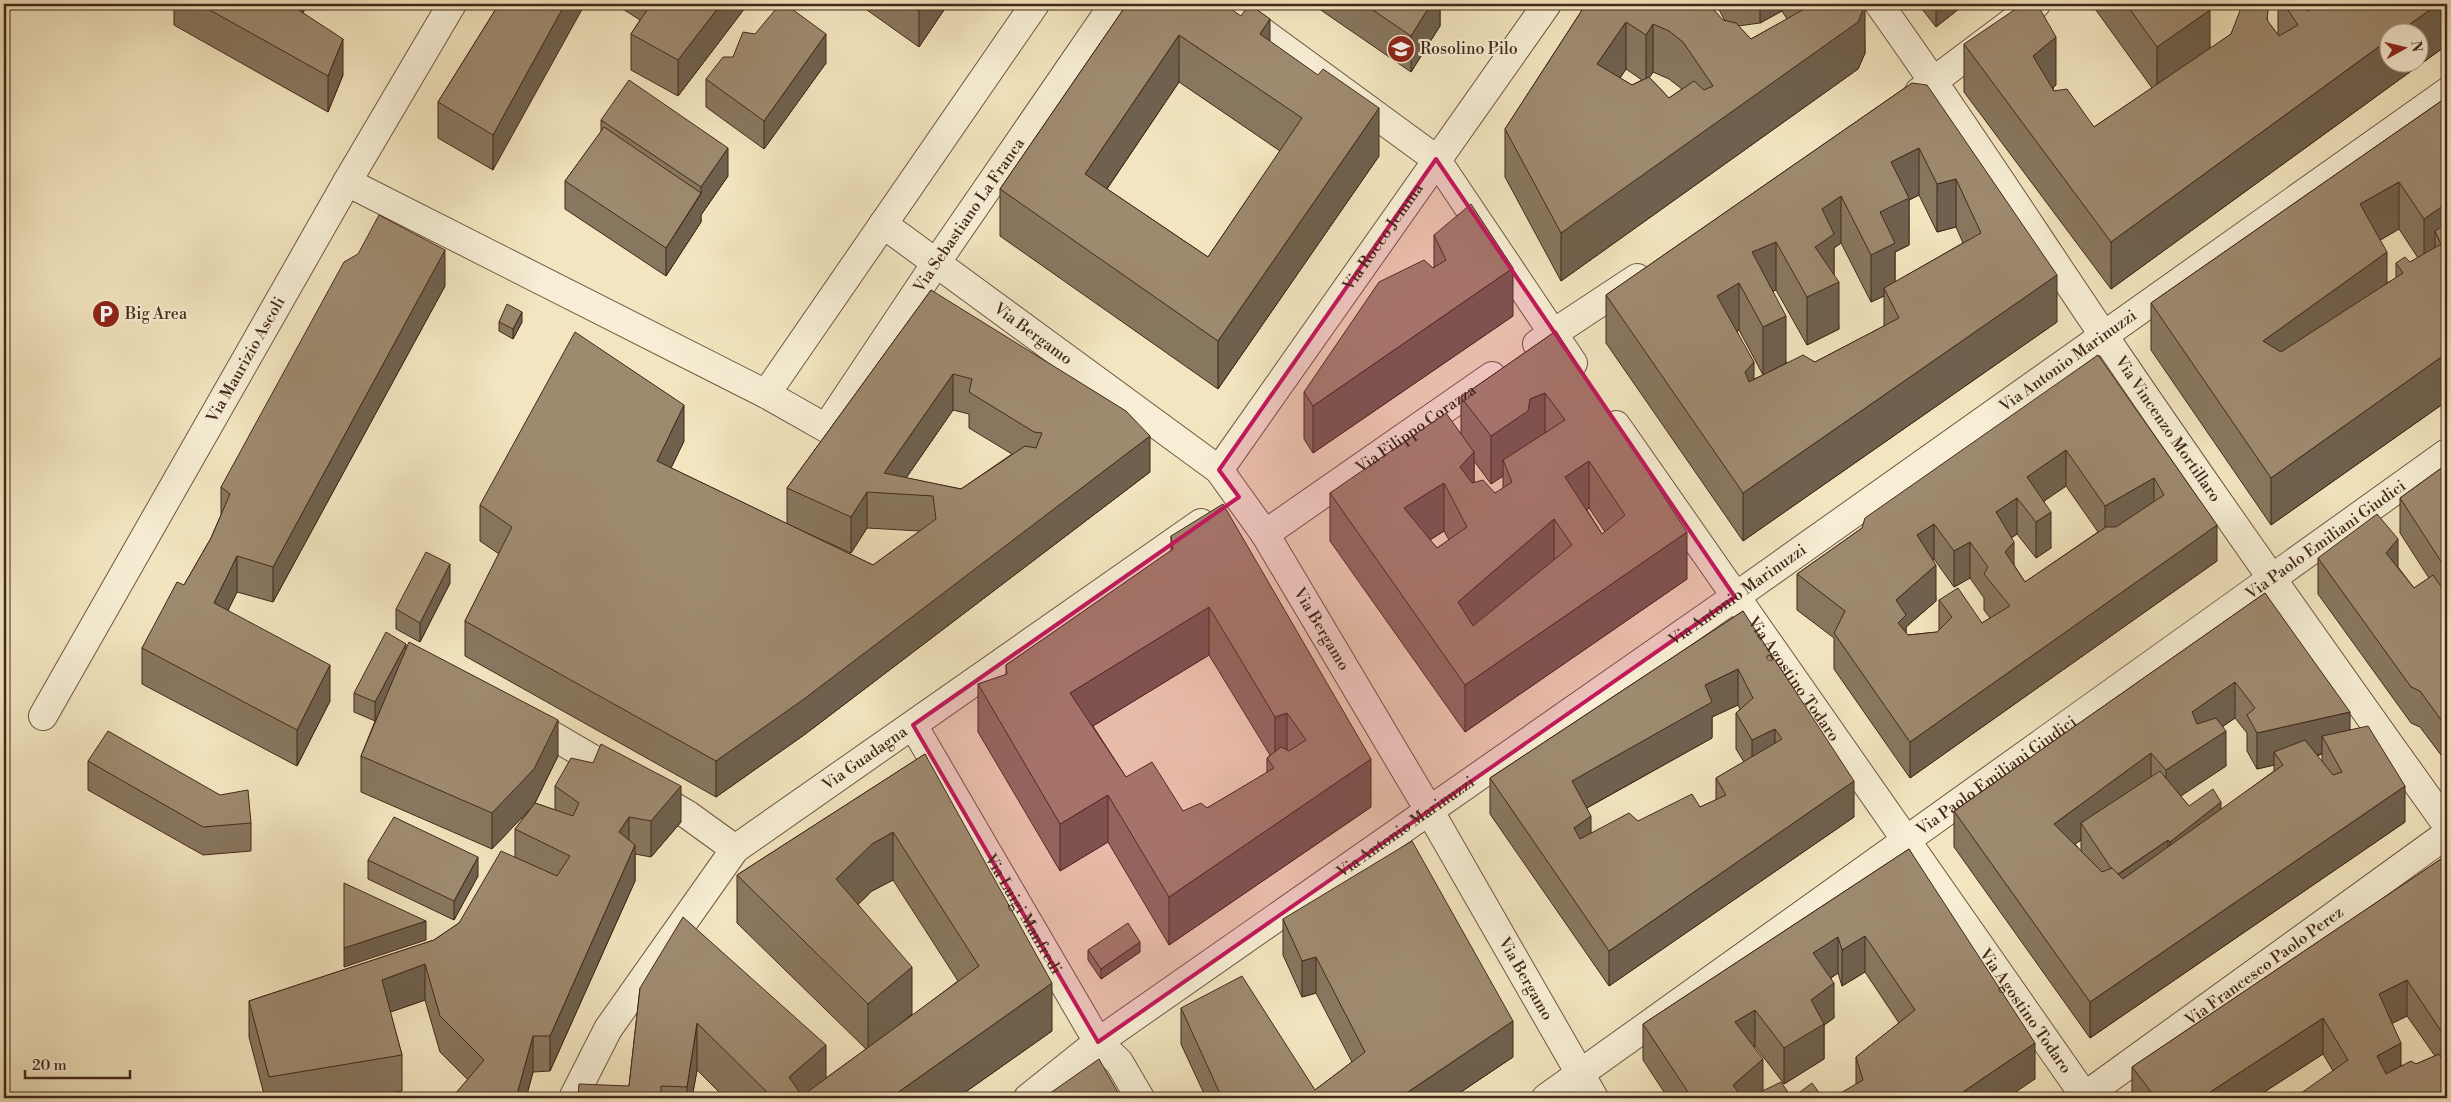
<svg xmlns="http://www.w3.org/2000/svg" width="2451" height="1102" font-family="'Libre Bodoni',serif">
<rect width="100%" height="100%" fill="#f2e5bf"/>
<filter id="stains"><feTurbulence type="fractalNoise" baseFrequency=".004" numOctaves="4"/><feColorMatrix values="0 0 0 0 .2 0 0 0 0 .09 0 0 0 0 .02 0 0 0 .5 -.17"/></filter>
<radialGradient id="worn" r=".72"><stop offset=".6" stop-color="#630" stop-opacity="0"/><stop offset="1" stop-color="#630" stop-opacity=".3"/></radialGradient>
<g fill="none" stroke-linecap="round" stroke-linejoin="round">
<!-- minor casing -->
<g stroke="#6f5742" stroke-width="30">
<g id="minor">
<path d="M1224 4 1436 159 1573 363"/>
<path id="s1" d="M1879 4C1957 113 2029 225 2104 336 2216 501 2331 663 2447 825"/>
<path d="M1919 92 2036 4"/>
<path id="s2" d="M347 182 766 394 826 428 936 263 1114 4"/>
<path id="s3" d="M883 224 1219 470 1265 534 1429 810 1594 1098"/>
<path d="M1537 344 1637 278"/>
<path d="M766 394 1035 4"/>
<path id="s4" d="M1616 425 2086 1098"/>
<path id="s5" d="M1219 470 1547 4"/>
<path id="s6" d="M1265 534 1492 376"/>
<path id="s7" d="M43 716 347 182 452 4"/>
<path d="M526 720 688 815 735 849"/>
<path id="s8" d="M913 725 1098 1042 1119 1062 1140 1098"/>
<path id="s9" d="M573 1098 608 1029 735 849 1201 523"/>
<path id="s10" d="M1028 1098 1098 1042 1735 597 2447 92"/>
<path id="s11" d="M1546 1098 2447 453"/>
<path id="s12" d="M2082 1098 2447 834"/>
</g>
</g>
<!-- minor -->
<use href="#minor" stroke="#f7eed5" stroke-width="28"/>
</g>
<!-- wall -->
<path fill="#88775f" stroke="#432819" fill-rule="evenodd" d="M174 4H307L303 13 343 75 328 112 174 25Z
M499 4 493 170 438 138V102Z
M615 4H748L678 96 631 70V34L640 20Z
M860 4H948L919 47 860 5Z
M1127 4 1270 42 1379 156 1218 389 1000 236V189ZM1179 82 1280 151 1208 257 1107 189Z
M1312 4H1441L1440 5V26L1411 72Z
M1586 4 1725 21 1716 4H1864L1865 53 1858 69 1561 281 1505 177V129ZM1782 11 1787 19 1751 39 1738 26 1760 23ZM1626 69 1642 80 1632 85 1620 78ZM1653 72 1669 79 1682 89 1669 98 1649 77Z
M1918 4H1965L1936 27Z
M2093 4H2206L2210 49 2231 34 2243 7 2239 4H2263L2268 22 2278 35V4H2303L2308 11 2447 4V45L2111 289 1964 92V44L2056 85 2053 88 2054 91 2094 127 2152 88 2093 6Z
M733 57 826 63 764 149 706 107V79Z
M1912 83 2057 322 1743 541 1606 343V295ZM1919 195 1937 232 1956 227 1963 243 1895 282V252L1909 245V200ZM1841 243 1871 302 1884 296V326L1815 362 1786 363 1773 291 1776 290 1807 345 1839 329 1834 275V248ZM1739 330 1763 375 1754 379 1737 331Z
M2447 97V401L2271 525 2151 350V303ZM2399 229 2418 258 2410 262 2396 263V278L2387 283 2380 240Z
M601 120 728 176 701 215V222L666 276 565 209V181L601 132Z
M1434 235 1513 316 1313 453 1304 439V392L1434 268Z
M445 286 273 602 237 592 228 610 330 701 297 766 142 684V648L184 585 211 538 221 515V487Z
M931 290 1150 472 804 735 716 797 465 656V621L499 554 480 541V505L684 441 671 468 873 565 920 531 867 528 851 553 787 524V488ZM953 410 969 414V428L1012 454 961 489 906 478Z
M499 322H522L513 339 499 331Z
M1556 331 1687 579 1465 732 1330 541V493L1461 435V397ZM1474 461 1491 484 1503 476V489L1495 493 1474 483ZM1589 508 1605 532 1602 534 1587 510ZM1444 531 1449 540 1437 548 1430 540Z
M2098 355 2217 561 1910 778 1834 669V638L1797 610V574L1862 528ZM2066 486 2098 532 2025 582 2014 565 2011 538 2017 534 2036 558 2051 548 2044 501ZM1934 559 1954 587 1970 578 1984 598V610L1990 618 1982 623 1939 600V631L1937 632 1908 635 1906 633V627L1936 601 1933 560Z
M2447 464V763L2420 727 2411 723 2318 594V558L2398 567 2414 588 2429 578 2400 533V498Z
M1171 536 1371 807 1169 945 1108 842 1060 871 978 732V684L1006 675V665L1171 551ZM1209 655 1270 755 1267 758V773L1207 808 1183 811 1126 777 1093 726Z
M450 583 420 642 396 629V609Z
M2265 593 2350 730 2405 822 2090 1038 1954 847V811ZM2235 718 2247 733V751L2257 769 2274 765V771L2221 810 2189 806 2180 796 2226 766 2222 727ZM2322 754V762L2317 756ZM2081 840V851L2075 844Z
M1743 611 1854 817 1609 986 1490 814V778ZM1738 705 1740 709 1736 713V749L1744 762 1716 778V800L1700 807 1591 833 1587 808 1712 738V717Z
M406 649 558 756 535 803 555 810V786L681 822 651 857 635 854V881L550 1071 533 1072 526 1098H435L455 1094 468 1080 440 1052 425 1000 390 1012 402 1055V1091L357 1098H265L249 1037V1001L434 940 459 923 515 857V829L531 808 492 849 361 792V756L375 721 354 712V693Z
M925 754 1052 1031 957 1098H725L697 1070 692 1098H578L629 1086 640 988 826 1078 866 1049 737 923V875ZM893 880 958 981 905 1021 912 1014 858 904 872 891Z
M88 761 251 823V851L203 855 88 790Z
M1909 849 2035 1079 1856 1084V1057L1899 1023 1865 972 1842 986 1838 973 1831 978 1834 1018 1824 1025V1059L1784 1084 1755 1046 1754 1047 1763 1091 1792 1098H1668L1643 1060V1024Z
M2447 855V1098L2333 1071 2323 1054 2255 1098H2132V1067ZM2407 1016 2435 1056 2416 1064 2401 1066 2392 1023Z
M368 860 478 876 454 920 368 879Z
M1283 919 1513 1057 1452 1098H1206L1181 1044V1008L1315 1090 1352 1062 1316 993 1302 997 1283 955Z
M1088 950 1140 952 1101 979 1088 960Z
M1800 1092 1823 1098H1800Z"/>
<!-- shaded-wall -->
<path fill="#6f614e" stroke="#432819" d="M291 4H307L291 40Z
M565 4H585L493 170V135Z
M721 4H748L678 96V60Z
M924 4H948L919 47V11Z
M1431 4H1441L1440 5V26L1411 72V36Z
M1760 4H1782V11L1760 23Z
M1936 4H1965L1936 27Z
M2438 4H2447V45L2111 289V242L2388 40V62H2418V32H2399Z
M1865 5V53L1858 69 1561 281V233Z
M2210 10V58L2157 94V47Z
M1270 19V67L1260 34Z
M1626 22V69L1597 112V64Z
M1653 24V72L1646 83V35Z
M826 34V63L764 149V121Z
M1179 35V82L1085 221V174Z
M2056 37V85L2033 103V56Z
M343 39V75L328 112V76Z
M1379 108V156L1218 389V341Z
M728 148V176L701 215V222L666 276V248L701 194V187Z
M1919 148V195L1909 200V245L1895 252V291L1884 288V296L1871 302V255L1891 162Z
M1956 179V227L1937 232V184Z
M2399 182V229L2360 252V204Z
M1841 196V243L1834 248V282H1839V329L1807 345V297L1822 209Z
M2447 203V250L2441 244 2435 231V259L2424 267V219Z
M1776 242V290L1752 299V252Z
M445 250V286L273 602V567Z
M2387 252V300L2263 388V341Z
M1513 268V316L1313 453V406Z
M2057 275V322L1743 541V493Z
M1739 283V330L1717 344V296Z
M522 312V322L513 339V329Z
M1786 316V363L1763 375V327Z
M2447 353V401L2271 525V478Z
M1754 362V409L1745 372Z
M953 374V410L895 494 884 473Z
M1545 393V440L1503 460V476L1491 484V436L1530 399Z
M684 405V441L657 497V461Z
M1150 436V472L804 735 716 797V761Z
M2066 450V486L2028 512 2027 477Z
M1474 452V499L1460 467Z
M1589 461V508L1565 524V477Z
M2154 478V514L2105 542V506Z
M1444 483V531L1404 556V508Z
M867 492V528L851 553V517Z
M2017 498V534L1996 548V512Z
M2051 512V548L2036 558V522Z
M1554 519V566L1458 649V602Z
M1934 524V559L1917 571V535Z
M2217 525V561L1910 778V742Z
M1687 532V579L1465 732V685Z
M2398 539V575L2386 553Z
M1970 542V578L1954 587V551Z
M2014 542V578L2005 552Z
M237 556V592L214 639V603Z
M450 564V583L420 642V623Z
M2447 564V600L2444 602V566Z
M1936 565V601L1906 627V651L1898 658 1896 600Z
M1209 607V655L1070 740V693Z
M406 644V664L375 721V702Z
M330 665V701L297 766V730Z
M1738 669V705L1712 717V738L1572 816V781L1705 685Z
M2235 682V718L2192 747V712Z
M2350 712V748L2322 736V754L2282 763 2274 752V765L2257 769V733Z
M1287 713V761L1275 764V717Z
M558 720V756L534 805 492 849V813Z
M1775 729V765L1752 775V740Z
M2226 731V766L2166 806V770Z
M2151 753V789L2081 823V840L2054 859V824Z
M1371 759V807L1169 945V897Z
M1854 781V817L1609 986V951Z
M681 786V822L651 857V821Z
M2405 786V822L2090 1038V1002Z
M1108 795V842L1060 871V824Z
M2221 802V830L2170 870V842Z
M1591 816V851L1574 864V828Z
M629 817V853L619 832Z
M893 832V880L872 891 836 926V879L872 844Z
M2168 840V868L2116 904V876Z
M635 845V881L550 1071V1036Z
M478 857V876L454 920V901Z
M426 921V940L344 967V948Z
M1865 936V972L1842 986V950Z
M1838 937V973L1813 989V953Z
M1140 942V952L1101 979V969Z
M1316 957V993L1302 997V961Z
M425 964V1000L382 1015V980Z
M912 967V1014L868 1051V1004Z
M2407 980V1016L2379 1030V994Z
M1052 983V1031L957 1098H890Z
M1834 983V1018L1824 1025V1059L1784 1084V1048L1811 1000Z
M1755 1010V1046L1735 1058V1022Z
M2323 1018V1054L2255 1098H2201Z
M1513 1021V1057L1452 1098H1399Z
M697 1023V1070L692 1098H687V1087Z
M533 1036V1072L526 1098H516Z
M2035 1043V1079L2007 1098H1954Z
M2401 1043V1078L2377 1092V1056Z
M826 1045V1093L789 1098V1077Z
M1763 1059V1095L1759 1098H1733V1085Z"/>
<!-- building -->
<path fill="#9e8a6f" stroke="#432819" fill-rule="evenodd" d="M199 4H291V5L343 39 328 76Z
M499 4H565L493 135 438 102Z
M651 4H721L678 60 631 34Z
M780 4H785L826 34 764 121 706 79 723 57H733L743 32 755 34Z
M909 4H924L919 11Z
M1127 4H1224L1241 16 1249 4 1270 19 1260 34 1318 75 1323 69 1379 108 1218 341 1000 189ZM1179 35 1302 118 1208 257 1085 174Z
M1364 4H1431L1411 36Z
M1586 4H1707L1714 10 1723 20 1736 23 1751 39 1808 7 1806 4H1864L1865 5 1858 22 1561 233 1505 129ZM1626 22 1646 35 1653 24 1669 31 1683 42 1713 86 1704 90 1694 81 1669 98 1649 77 1632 85 1597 64Z
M2023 4H2037L2056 37 2033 56 2054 91 2067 89 2094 127 2231 34 2241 8 2248 4H2263L2268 11 2267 20 2279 36 2298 25 2284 4H2303L2308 11 2321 4H2438L2399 32H2388V40L2111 242 1964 44Z
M2126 4H2206L2210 10 2157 47Z
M629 80 728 148 701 187 601 120Z
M1912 83 1927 85 2057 275 1743 493 1606 295ZM1919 148 1937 184 1956 179 1981 233 1884 288 1899 318 1815 362 1803 355 1749 382 1745 372 1754 362 1717 296 1739 283 1763 327 1786 316 1752 252 1776 242 1807 297 1839 282 1815 247 1834 234 1822 209 1841 196 1871 255 1895 243 1880 212 1909 198 1891 162Z
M2447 97V203L2424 219 2399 182 2360 204 2387 252 2263 341 2281 352 2403 273 2396 263 2405 257 2410 262 2441 244 2435 231 2447 223V353L2271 478 2151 303Z
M604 127 701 193 666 248 565 181Z
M1471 204 1513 268 1313 406 1304 392 1379 282 1424 260 1433 268 1446 260 1434 235Z
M379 215 445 250 273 567 237 556 214 603 330 665 297 730 142 648 177 582 184 585 211 538 230 494 221 487 344 262 358 254Z
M931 290 1126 411 1150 436 804 699 716 761 465 621 512 527 480 505 575 332 684 405 657 461 873 565 936 519 933 496 867 492 851 517 787 488ZM953 374 972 379 969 392 1034 432 1042 433 1036 448 1025 446 961 489 884 473Z
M507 304 522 312 513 329 499 322Z
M1556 331 1687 532 1465 685 1330 493 1446 413 1474 452 1460 467 1472 483 1483 480 1495 493 1512 482 1503 460 1565 420 1545 393 1530 399 1528 411 1491 436 1461 397ZM1589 461 1625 515 1602 534 1565 477ZM1444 483 1467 527 1437 548 1404 508ZM1554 519 1572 545 1473 626 1458 602Z
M2098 355 2217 525 1910 742 1834 633 1845 611 1797 574 1862 528 1865 518ZM2066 450 2105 506 2154 478 2164 495 2116 527H2106L2025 582 2005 552 2014 542 1996 512 2017 498 2036 522 2051 512 2027 477ZM1934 524 1954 551 1970 542 1988 567 1984 574 2010 606 1982 623 1958 588 1939 600 1952 617 1937 632 1908 635 1898 623 1906 615 1896 600 1936 565 1917 535Z
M2447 464V564L2444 566 2400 498Z
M1223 504 1371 759 1169 897 1108 795 1060 824 978 684 1007 674 1006 665 1173 549 1171 536ZM1209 607 1275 717 1287 713 1306 740 1289 751 1281 747 1267 758 1274 768 1207 808 1201 803 1183 811 1152 762 1126 777 1070 693Z
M2377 514 2398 539 2386 553 2414 588 2433 575 2447 595V728L2420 691 2411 687 2318 558Z
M426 552 450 564 420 623 396 609Z
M2265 593 2350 712 2257 733 2247 715 2255 708 2235 682 2192 712 2197 724 2216 718 2226 731 2166 770 2151 753 2054 824 2102 872 2112 868 2123 879 2283 765 2274 752 2305 740 2333 775 2342 772 2322 736 2368 726 2405 786 2090 1002 1954 811Z
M1743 611 1854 781 1609 951 1490 778ZM1738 669 1753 698 1736 713 1752 740 1775 729 1782 739 1716 778 1726 795 1700 807 1692 794 1638 821 1629 813 1580 839 1574 828 1591 816 1572 781 1712 702 1705 685Z
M386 632 406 644 375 702 354 693Z
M409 642 558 720 534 769 492 813 361 756Z
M108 731 220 795 248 790 251 823 203 827 88 761Z
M601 744 681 786 651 821 629 817 619 832 635 845 550 1036H533L516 1098H435L455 1094 484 1060 440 1016 425 964 382 980 402 1055 269 1077 249 1001 434 940 459 923 501 851 557 876 570 856 515 829 535 803 573 816 579 803 555 786 571 758 593 763Z
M925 754 1052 983 890 1098H773L697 1023 687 1087 661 1086V1098H578L579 1084 629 1086 640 988 683 917 826 1045 789 1077 802 1096 979 966 893 832 872 844 836 879 912 967 868 1004 737 875Z
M2160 771 2189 806 2213 789 2221 802 2170 842 2168 840 2118 874 2112 868H2111L2081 823Z
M394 817 478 857 454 901 368 860Z
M1412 841 1513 1021 1399 1098H1222L1181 1008 1242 976 1315 1090 1365 1052 1316 957 1302 961 1283 919Z
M1909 849 2035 1043 1954 1098H1832L1863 1080 1856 1057 1915 1010 1865 936 1842 950 1838 937 1813 953 1834 983 1811 1000 1824 1024 1784 1048 1755 1010 1735 1022 1763 1059 1733 1085 1742 1098H1692L1643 1024Z
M2447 855V1040L2407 980 2379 994 2401 1043 2377 1056 2386 1074 2411 1061 2416 1064 2439 1054 2447 1066V1098H2294L2348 1060 2323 1018 2201 1098H2156L2132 1067Z
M344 883 426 921 344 948Z
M1128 923 1140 942 1101 969 1088 950Z
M1099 1059 1121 1098H1043Z
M1781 1082 1792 1098H1748Z
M1812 1083 1823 1098H1804L1800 1092Z
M1556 1093 1559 1098H1548Z
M123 1095 124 1098H110Z"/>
<!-- marked area -->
<path fill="#c2185b" fill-opacity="0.2" stroke="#c2185b" stroke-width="4" stroke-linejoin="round" d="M1436 159 1735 597 1098 1042 913 725 1239 497 1219 470Z"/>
<!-- icons -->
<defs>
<g id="school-disc" transform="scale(1.4375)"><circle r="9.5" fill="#8f2418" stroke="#f7eed5"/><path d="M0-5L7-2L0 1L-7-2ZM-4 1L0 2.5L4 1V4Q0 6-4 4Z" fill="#fff"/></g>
<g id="parking-disc" transform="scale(1.4375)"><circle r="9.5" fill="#8f2418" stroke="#f7eed5"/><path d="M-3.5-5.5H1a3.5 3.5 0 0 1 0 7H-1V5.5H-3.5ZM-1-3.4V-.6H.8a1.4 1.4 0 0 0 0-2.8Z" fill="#fff"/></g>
</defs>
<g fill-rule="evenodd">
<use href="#school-disc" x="1401" y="49"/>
<use href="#parking-disc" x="106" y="314"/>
</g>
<g text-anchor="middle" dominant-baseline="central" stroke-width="4" stroke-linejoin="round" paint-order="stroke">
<!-- poi labels -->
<g font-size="16" fill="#432819" stroke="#f7eed5" text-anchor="start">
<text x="1420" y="49">Rosolino Pilo</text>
<text x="125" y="314">Big Area</text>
</g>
<!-- street labels -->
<g font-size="16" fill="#432819" stroke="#f7eed5">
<text stroke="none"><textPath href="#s2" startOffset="795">Via Sebastiano La Franca</textPath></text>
<text stroke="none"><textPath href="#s5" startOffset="285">Via Rocco Jemma</textPath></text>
<text stroke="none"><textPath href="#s3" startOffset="186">Via Bergamo</textPath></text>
<text stroke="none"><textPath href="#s7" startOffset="410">Via Maurizio Ascoli</textPath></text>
<text stroke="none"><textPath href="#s10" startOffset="1275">Via Antonio Marinuzzi</textPath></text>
<text stroke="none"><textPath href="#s6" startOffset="184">Via Filippo Corazza</textPath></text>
<text stroke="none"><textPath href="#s1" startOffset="514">Via Vincenzo Mortillaro</textPath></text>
<text stroke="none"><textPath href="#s11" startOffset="959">Via Paolo Emiliani Giudici</textPath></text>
<text stroke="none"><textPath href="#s10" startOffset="870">Via Antonio Marinuzzi</textPath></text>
<text stroke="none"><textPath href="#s3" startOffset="606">Via Bergamo</textPath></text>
<text stroke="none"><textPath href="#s4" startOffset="310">Via Agostino Todaro</textPath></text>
<text stroke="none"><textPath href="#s9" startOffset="456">Via Guadagna</textPath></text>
<text stroke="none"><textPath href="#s11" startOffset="554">Via Paolo Emiliani Giudici</textPath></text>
<text stroke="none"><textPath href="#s10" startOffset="465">Via Antonio Marinuzzi</textPath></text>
<text stroke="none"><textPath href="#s8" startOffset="219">Via Luigi Manfredi</textPath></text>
<text stroke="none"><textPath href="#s12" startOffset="225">Via Francesco Paolo Perez</textPath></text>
<text stroke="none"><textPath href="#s3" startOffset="1011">Via Bergamo</textPath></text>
<text stroke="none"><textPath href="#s4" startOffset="715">Via Agostino Todaro</textPath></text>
</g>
</g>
<!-- margin -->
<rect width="2451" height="1102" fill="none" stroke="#f2e5bf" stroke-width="20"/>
<rect x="5" y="5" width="2441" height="1092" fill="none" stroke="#432819" stroke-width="2.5"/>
<rect x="10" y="10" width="2431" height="1082" fill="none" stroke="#432819"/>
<!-- north arrow -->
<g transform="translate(2404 48) rotate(82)"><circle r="24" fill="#f7eed5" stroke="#af9f8a"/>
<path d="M0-4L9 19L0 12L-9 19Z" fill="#8f2418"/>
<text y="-8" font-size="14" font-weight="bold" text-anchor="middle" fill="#432819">N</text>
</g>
<!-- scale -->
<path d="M25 1070v8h105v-8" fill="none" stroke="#432819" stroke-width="2.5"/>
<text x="32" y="1070" font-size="15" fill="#432819" stroke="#f7eed5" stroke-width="4" paint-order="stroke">20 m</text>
<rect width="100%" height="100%" filter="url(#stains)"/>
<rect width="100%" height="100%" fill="url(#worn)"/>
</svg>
